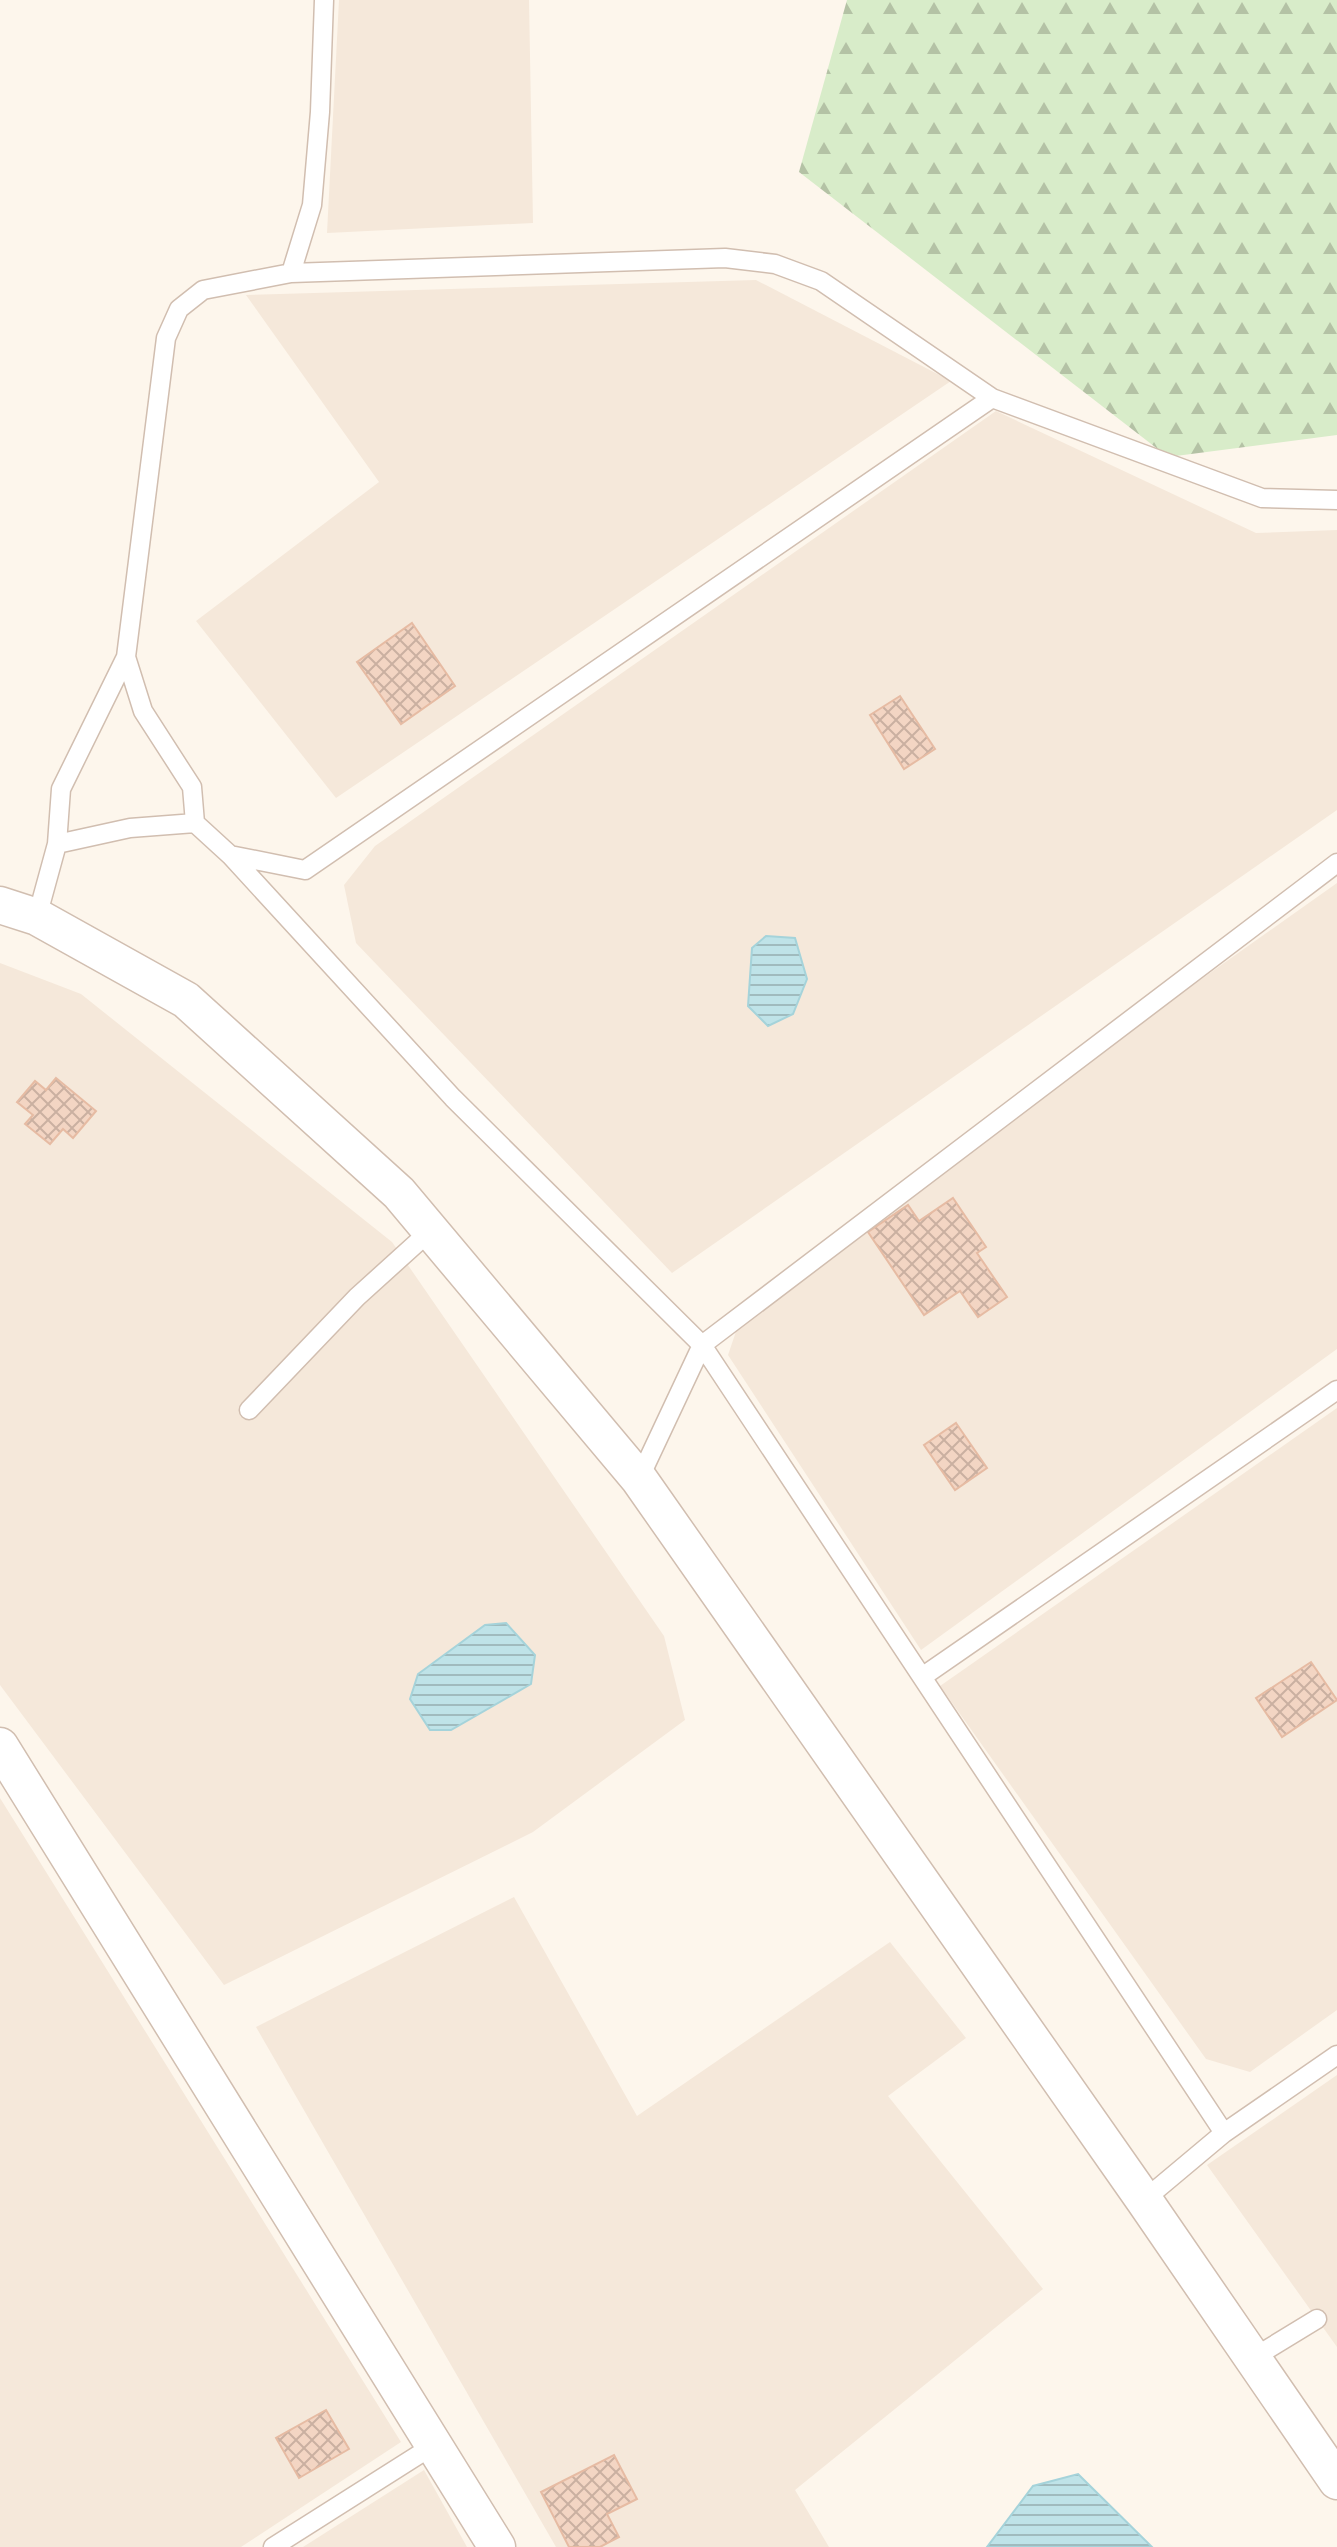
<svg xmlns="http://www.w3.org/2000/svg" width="1337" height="2547" font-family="'PT Sans',sans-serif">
<defs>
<pattern id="forest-firs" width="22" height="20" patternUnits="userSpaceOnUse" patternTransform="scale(2)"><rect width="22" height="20" fill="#d8ecc9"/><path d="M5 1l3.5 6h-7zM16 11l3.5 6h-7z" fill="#b4c2a5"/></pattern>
<pattern id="water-rules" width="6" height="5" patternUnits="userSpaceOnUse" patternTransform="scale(2)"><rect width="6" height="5" fill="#bfe3e8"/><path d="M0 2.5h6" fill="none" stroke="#a0bbbe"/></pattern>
<pattern id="building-cross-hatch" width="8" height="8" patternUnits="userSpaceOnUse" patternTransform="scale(2)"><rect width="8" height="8" fill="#f3d5c3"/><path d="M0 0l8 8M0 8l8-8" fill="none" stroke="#cab0a1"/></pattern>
</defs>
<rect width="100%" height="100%" fill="#fdf6ec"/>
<!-- residential -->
<path fill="#f5e8da" d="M339 0H529L533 223 327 233Z
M756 280 951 381 336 798 196 621 379 482 246 295Z
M996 411 1256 533 1337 530V810L672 1273 356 943 344 885 375 846Z
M1337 883V1349L921 1650 728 1355 746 1302Z
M0 963 81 994 392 1242 664 1636 685 1720 533 1832 224 1985 0 1685Z
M1337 1408V2010L1250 2072 1206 2059 940 1686Z
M0 1798 401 2442 241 2547H0Z
M514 1897 637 2116 890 1942 966 2038 888 2096 1043 2289 795 2490 829 2547H556L256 2027Z
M1337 2075V2347L1207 2165Z
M424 2470 467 2547H303Z"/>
<!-- forest -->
<path fill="url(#forest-firs)" d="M847 0H1337V435L1168 457 799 172Z"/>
<!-- water -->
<path fill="url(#water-rules)" stroke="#a5d3da" stroke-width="2" d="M766 936 795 938 807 979 793 1014 768 1026 748 1006 752 948Z
M506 1623 535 1655 531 1684 451 1730H430L410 1699 418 1674 485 1625Z
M1078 2474 1152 2547H987L1033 2486Z"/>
<!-- building -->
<path fill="url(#building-cross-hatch)" stroke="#e6bba3" stroke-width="2" d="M412 623 455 686 401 724 357 662Z
M900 696 935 749 904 769 870 715Z
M56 1078 96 1111 73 1138 63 1129 50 1144 25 1124 33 1115 17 1102 35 1081 46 1090Z
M953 1198 986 1247 977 1253 1007 1297 978 1317 960 1291 924 1315 868 1232 908 1205 919 1221Z
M956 1423 987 1468 955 1490 924 1445Z
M1311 1662 1337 1700 1282 1737 1256 1698Z
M326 2410 349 2449 299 2478 276 2438Z
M614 2455 637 2499 607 2514 619 2537 600 2547H569L541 2492Z"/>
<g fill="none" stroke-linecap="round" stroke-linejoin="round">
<!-- lane casing -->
<g stroke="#d1beb0" stroke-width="21">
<path id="lane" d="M291 273 312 205 320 112 324 0
M126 657 143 711 192 787 195 823
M57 844 61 789 126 657 166 338 179 309 203 290 291 273 725 258 775 264 821 281 992 398 1262 498 1337 500
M230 855 453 1098 702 1345 1224 2133 1144 2200
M37 917 57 844 130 828 195 823 230 855 305 870 992 398
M249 1410 357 1297 430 1231
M639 1479 702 1345 1337 863
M922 1677 1337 1390
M1224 2133 1337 2055
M1253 2358 1317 2319
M273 2547 434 2445"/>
</g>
<!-- street casing -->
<g stroke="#d1beb0" stroke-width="39">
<path id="street" d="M0 905 37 917 186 1000 399 1193 639 1479 1144 2200 1337 2481
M0 1746 497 2547"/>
</g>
<!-- lane -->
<use href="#lane" stroke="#fff" stroke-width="18"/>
<!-- street -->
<use href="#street" stroke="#fff" stroke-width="36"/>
</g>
</svg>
